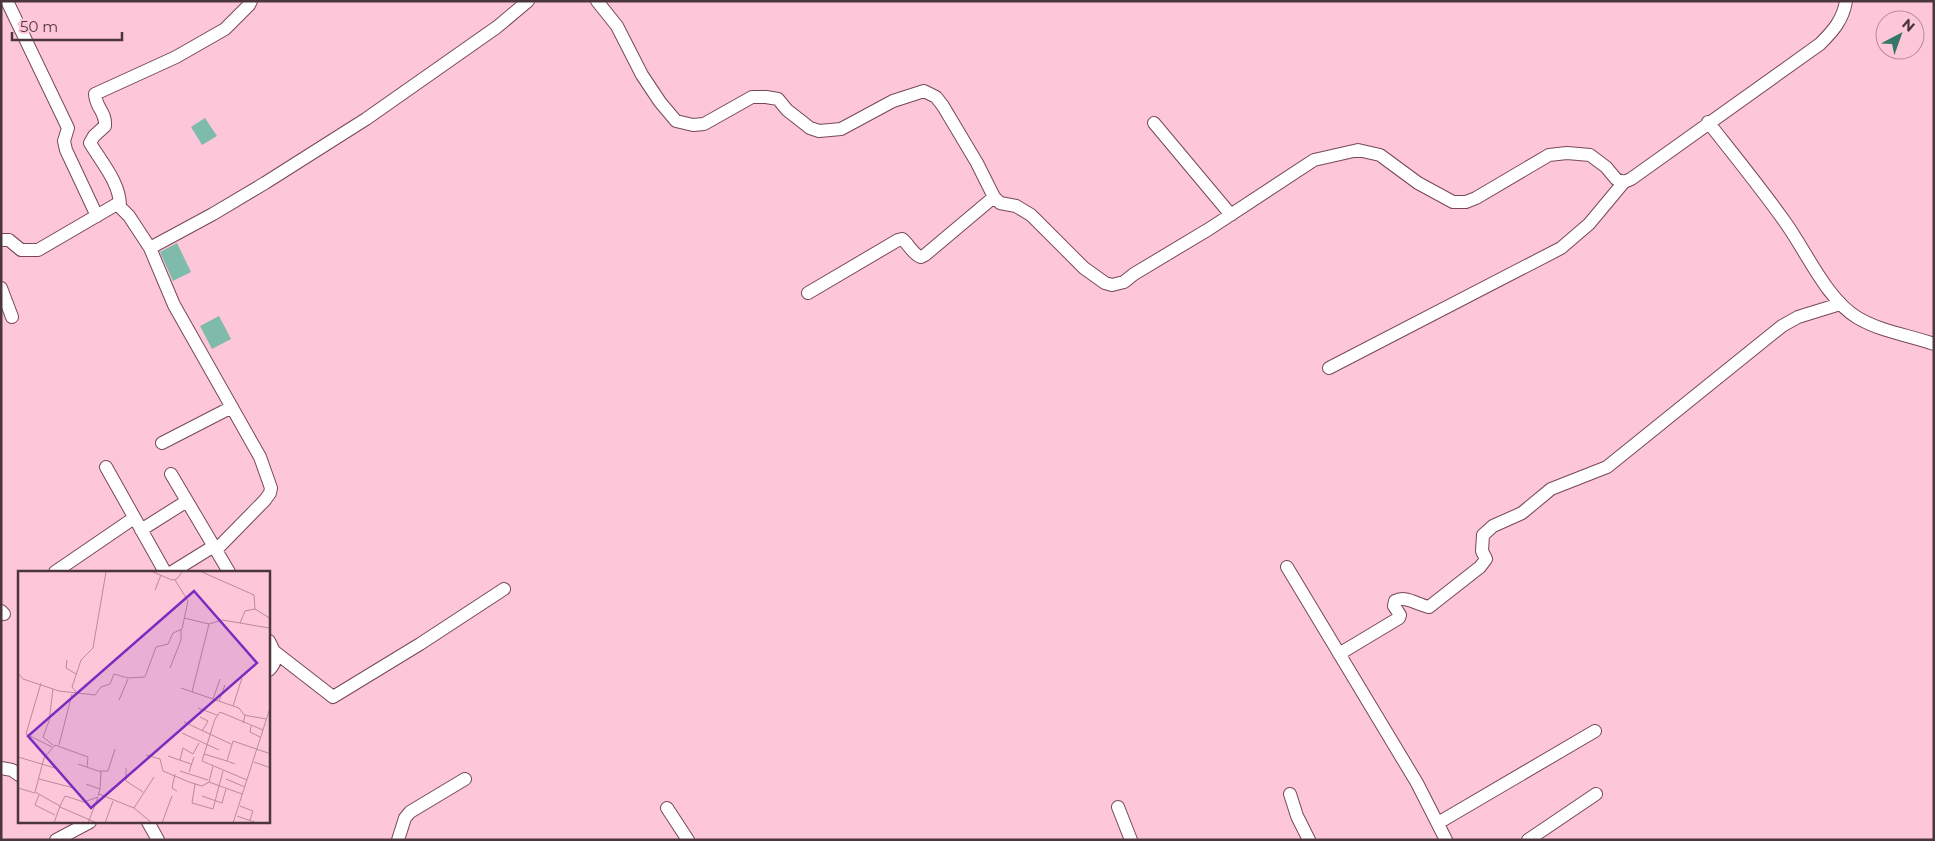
<svg xmlns="http://www.w3.org/2000/svg" width="1935" height="841" font-family="Montserrat,sans-serif">
<rect width="100%" height="100%" fill="#fec6d9"/>
<!-- building -->
<path fill="#7ebbab" d="M205 118 217 136 202 145 191 127Z
M177 243 191 272 173 281 160 252Z
M219 316 231 339 212 349 200 326Z"/>
<g fill="none" stroke-linecap="round" stroke-linejoin="round">
<!-- street casing -->
<g stroke="#764859" stroke-width="14">
<path id="street" d="M7 1 68 128 64 141 66 150 97 216
M597 1 617 26 642 75 660 102 676 121 693 125 704 124 752 97H766L778 99 787 110 810 128 819 131 841 129 893 101 924 91 936 97 943 106 977 163 994 197 1000 203 1016 206 1031 215 1084 268 1105 283 1112 285 1124 282 1134 274 1209 229 1314 160 1358 150 1380 155 1418 183 1453 202H1466L1476 198 1549 155 1567 153 1590 155 1606 167 1616 179 1624 182 1631 179 1820 44C1833 31 1843 20 1846 1
M1708 122C1734 155 1761 188 1785 222 1806 251 1827 300 1858 318 1882 332 1909 335 1934 344
M1154 123 1231 215
M120 206C120 183 102 163 90 143L94 136 105 126C106 111 96 109 95 94L176 57 225 29 249 5 251 1
M1 240H9L21 250H38L117 204 129 216 150 248 174 305 260 457 271 488 270 493 265 500 216 550
M150 248 213 214 265 183 366 119 497 27 528 1
M1 288 12 317
M808 293 898 240 902 239C909 244 912 254 921 257L925 255 994 197
M1329 368 1561 248 1589 224 1624 182
M162 443 232 407
M106 467 165 572
M171 474 229 572
M141 530 187 501
M1287 567 1417 783 1446 840
M55 572 134 518
M172 572 214 546
M1 611 4 614
M269 641C275 652 279 660 269 670
M275 652 333 697 420 644 504 589
M1339 654 1399 618 1400 615 1394 606 1395 601C1406 595 1417 605 1429 607L1480 567 1486 559 1482 551 1483 535 1493 526 1522 513 1551 489 1607 467 1782 326 1798 317 1840 304
M1 768 12 770 19 775
M1290 794 1297 816 1309 840
M1118 807 1131 840
M667 808 688 840
M148 822 158 840
M1438 823 1595 731
M56 840 90 822
M398 840 405 818 410 812 465 779
M1528 840 1596 794"/>
</g>
<!-- street -->
<use href="#street" stroke="#fff" stroke-width="12"/>
</g>
<!-- overview -->
<g transform="translate(18 571)">
<rect width="252" height="252" fill="#fec6d9"/>
<path fill="none" stroke="#b78c9b" stroke-width="1" d="M135 1 154 9 159 8 164 1M184 1 236 24 237 38 253 48M137 19 143 4M166 47 191 53 204 49 222 52 227 40 237 38M222 52 251 57M49 89 48 97 58 103M152 97 163 69V59M0 102 5 108 41 120 77 124 83 116 92 113 96 103 110 107 127 106 138 76 150 73 155 62 164 58 170 30 157 9M23 112 8 163 34 176M163 117 221 137 227 145 225 152M35 118 31 150 25 166 35 174M58 121 54 116 63 89 75 77 88 1M174 121 191 53M195 128 202 108M101 129 110 108M201 130 207 114M215 135 224 107M180 137 199 144M226 144 248 148M182 146 190 150 184 160M166 151 213 173M233 155 232 161 242 166M164 162 201 179M41 174 54 123M186 183 209 190M128 184 142 188 145 200 171 211 184 215 191 211M150 185 173 193M0 186 37 197M162 189 165 177 175 183 181 172M236 191 253 197M60 193 83 201 82 218M217 193 209 190 215 170 253 183M195 195 191 211 224 223M108 197V210L125 221M82 200H90L97 178M162 200 190 209M171 201 176 186M157 203 154 217 159 220M21 208 56 217M208 208 227 216M229 209 184 190 197 148 202 141 245 159M68 213 82 218 80 225M177 213 174 232 195 238 205 200M0 217 17 222M81 223 116 237 134 252M21 224 17 234 37 244M184 225 204 232 208 218M42 235 47 225 66 231 80 226 70 252M222 235 235 240 232 249M42 236 79 252M116 237 136 206M219 245 239 252M36 252 42 235 17 221 26 187 37 174 70 186 69 196M87 252 95 230M144 252 154 225M215 252 253 134"/>
<path fill="#7b2cbf" fill-opacity="0.15" stroke="#7b2cbf" stroke-width="2.5" d="M176 20 239 92 73 237 10 165Z"/>
<rect width="252" height="252" fill="none" stroke="#4c363d" stroke-width="2.5"/>
</g>
<!-- border -->
<rect width="1935" height="841" fill="none" stroke="#4c363d" stroke-width="5"/>
<!-- north arrow -->
<g transform="translate(1900 35) rotate(41)"><circle r="24" fill="#fec6d9" stroke="#b78c9b"/>
<path d="M0-4L9 19L0 12L-9 19Z" fill="#347768"/>
<text y="-8" font-size="14" font-weight="bold" text-anchor="middle" fill="#4c363d">N</text>
</g>
<!-- scale -->
<path d="M12 32v8h110v-8" fill="none" stroke="#4c363d" stroke-width="2.5"/>
<text x="20" y="32" font-size="15" fill="#4c363d" stroke="#fec6d9" stroke-width="4" paint-order="stroke">50 m</text>
</svg>
